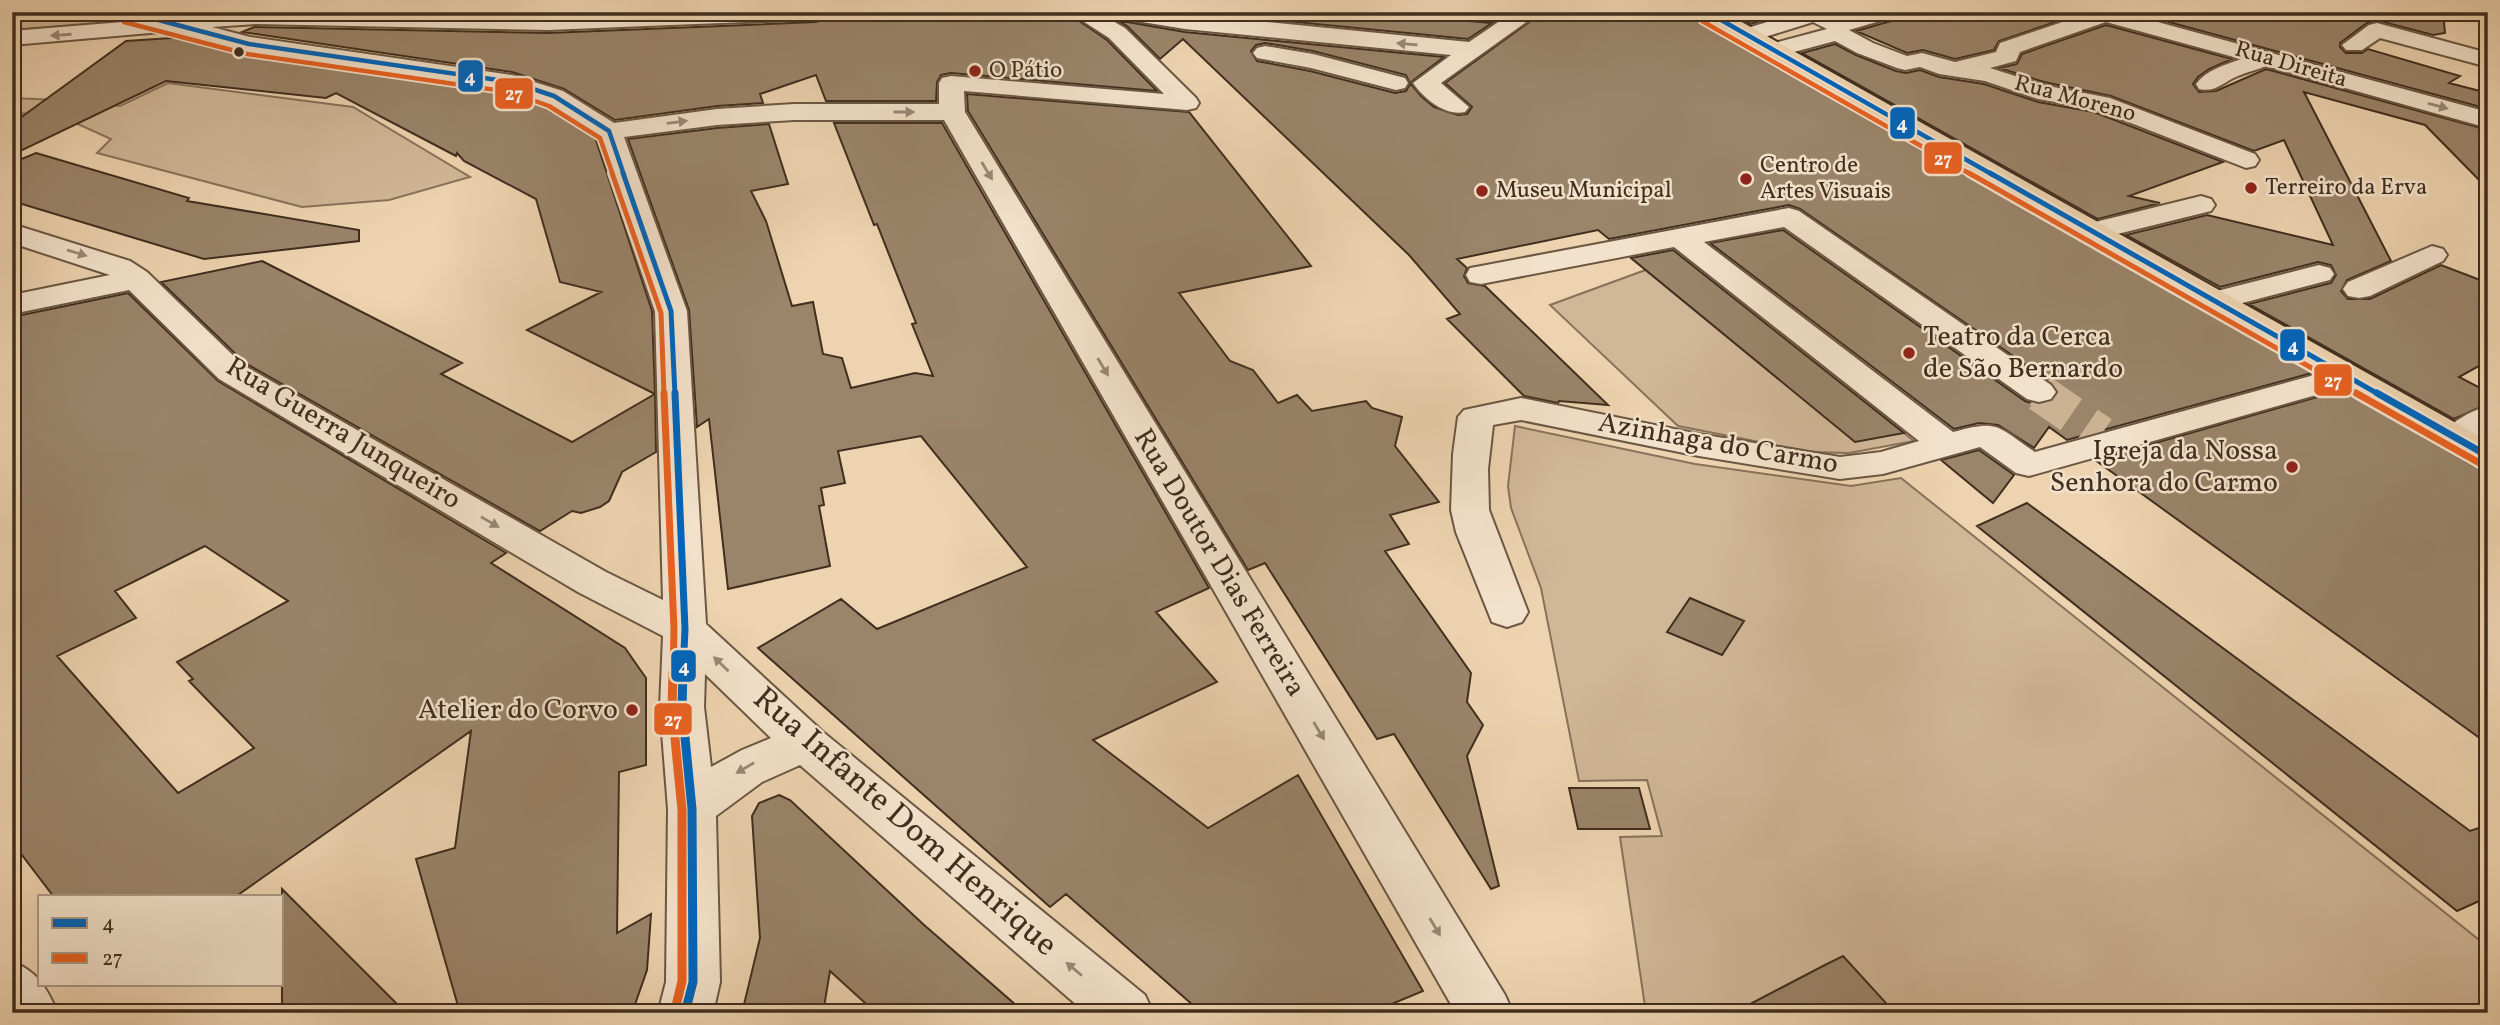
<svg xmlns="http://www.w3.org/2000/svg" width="2500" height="1025" font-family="Vollkorn,serif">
<rect width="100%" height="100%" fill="#edd3af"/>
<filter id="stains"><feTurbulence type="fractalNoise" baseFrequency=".00286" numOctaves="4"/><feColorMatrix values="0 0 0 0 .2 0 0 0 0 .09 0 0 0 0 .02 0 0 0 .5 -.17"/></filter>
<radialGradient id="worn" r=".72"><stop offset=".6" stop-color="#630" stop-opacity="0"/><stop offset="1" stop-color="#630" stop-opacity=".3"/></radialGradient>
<!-- green -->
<path fill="#d0b797" stroke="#88725b" stroke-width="2" d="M33 12H76L106 23 25 29 12 27V22Z
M168 83 353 107 470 177 389 200 302 207 97 153 111 139 58 115 12 113V98L81 101 120 106Z
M1681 257 1914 441 1849 453 1810 452 1678 426 1550 305Z
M1515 426 1695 464 1851 486 1901 478 2488 947V1013H1646L1620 837 1662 836 1647 780 1579 781 1541 588 1511 508 1508 486Z"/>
<!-- building -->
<path fill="#9a846a" stroke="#402e1f" stroke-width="2" fill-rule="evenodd" d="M874 12H1066L1107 40 1157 91 951 73 941 75 937 82 936 101H826L816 75 760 94 763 103 717 106 615 120 564 89 512 72 242 32 254 27 548 33 816 22 827 17 874 15Z
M1195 12H1360L1492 23 1468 39Z
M1543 12H1694L1698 19 2312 373 2067 440 2049 427 2034 448 1998 425 1979 423 1954 429 1710 243 1783 230 2025 401 2038 405 2052 402 2058 390 2052 383 1800 209 1789 205 1609 239 1598 230 1457 259 1467 268 1464 276 1468 283 1485 286 1608 405 1559 401 1558 403 1524 396 1447 319 1460 314 1409 255 1183 39 1160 59 1127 26 1116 20 1185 32 1444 57 1410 83 1421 96 1434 107 1458 115 1467 114 1472 107 1445 83ZM1265 43 1313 51 1406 75 1410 84 1406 91 1395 93 1310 71 1257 61 1251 51 1256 45Z
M1730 12H1790L1751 24Z
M1899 12H2081L2082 13 1999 41 1994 50 1955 59 1923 50 1907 53 1856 31 1895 20Z
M2132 12H2443L2445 33 2433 35 2376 20 2367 23 2340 43V47L2346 53H2362L2368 49 2460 76 2449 83 2488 93V109Z
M2106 25 2232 59 2209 69 2198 77 2193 84 2199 92 2216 91 2266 69 2488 130V189L2425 125 2304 92 2391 261 2347 280 2341 291 2348 299H2370L2441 265 2488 283V361L2459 377 2488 392V404L2454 419 2249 304 2331 283 2336 275 2331 265 2318 262 2220 287 2126 235 2207 215 2333 245 2284 140 2254 151 2111 96 2044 82 1999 68 2017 64 2022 54Z
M187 37 249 54 507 92 544 103 595 137 652 311 655 394 527 330 601 292 560 282 536 199 464 161 457 153 456 156 336 93 326 98 166 81 12 155V124L126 41Z
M1835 44 1856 55 1896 71 1906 73 1920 70 1939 77 1984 84 2038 102 2094 112 2223 162 2129 196 2160 203 2098 219 1802 53Z
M967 94 1189 112 1311 266 1179 293 1230 361 1253 370 1278 403 1297 395 1312 411 1366 401 1372 408 1402 417 1395 446 1439 502 1390 515 1409 544 1385 551 1471 673 1467 702 1483 725 1467 756 1499 886 1491 889 1394 734 1377 739 1265 563 1248 570 968 111Z
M834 123H942L1209 588 1156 612 1217 682 1093 740 1208 828 1298 775 1423 991 1370 1013H1202L1066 894 1050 907 758 648 841 599 877 629 1027 567 921 436 838 451 845 483 821 488 824 505 819 506 830 566 728 589 709 419 697 427 689 310 628 139 717 128 769 124 788 184 751 191 766 221 792 306 813 302 823 354 842 358 851 388 915 373 933 376 912 324 916 323 877 224 874 225Z
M36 153 189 198 187 201 359 230V241L204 259 12 201V163Z
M1673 250 1904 433 1855 442 1631 258Z
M262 261 462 363 441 374 572 442 655 394 656 452 622 472 609 501 600 507 581 513 572 511 540 531 245 363 161 282Z
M128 293 218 381 506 553 491 563 625 648 646 678V765L619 772 617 933 651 914 647 970 632 1013H460L416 859 455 848 471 731 235 897H54L12 842V317ZM205 546 288 601 177 662 193 679 189 681 254 748 178 793 57 656 136 618 115 591Z
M2342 390 2474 466 2488 469V744L2095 460Z
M1979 450 2014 475 1993 503 1941 460Z
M2027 503 2470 831 2488 825V897L2457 911 1977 526Z
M1690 598 1744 621 1722 655 1667 632Z
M1569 788H1639L1650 829H1578Z
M779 795 790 800 923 924 1025 1013H876L830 971 823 1013H742L760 938 752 816 759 803Z
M282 889 406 1013H282Z
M1843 956 1895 1013H1733L1823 966Z"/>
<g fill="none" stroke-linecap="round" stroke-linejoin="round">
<!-- minor-tunnel-far1 -->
<path stroke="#cab292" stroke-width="31" stroke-dasharray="31 16" stroke-linecap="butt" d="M2039 392 2043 395"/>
<!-- minor-tunnel -->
<path stroke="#cab292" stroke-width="38" stroke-dasharray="38 19" stroke-linecap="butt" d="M2040 393 2101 435"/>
<!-- minor casing -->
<g stroke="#6b5743" stroke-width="4">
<path id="minor" d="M116 12H154L173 17 234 12 548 16 648 12H827L824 17 816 19 548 30 256 24 212 27 250 37 512 75 563 91 614 123 717 109 794 104H939V83L942 78 951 76 1164 94 1109 38 1069 12H1097L1125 28 1196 98 1199 103 1196 108 1187 110 964 91 965 112 1505 995 1513 1013H1456L944 120H794L717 125 624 137 687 311 706 624 823 732 1145 995 1153 1013H1086L800 765 762 782 716 816 720 982 713 1013H658L666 982 668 809 660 707 663 636 578 592 219 379 129 290 12 314V295L110 275 12 243V224L130 261 147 272 243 365 606 572 663 600 655 311 597 135 545 101 508 89 249 51 173 31 12 45V31L135 21 119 17ZM705 674 771 738 742 750 711 767 704 707Z
M1113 12H1166L1469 42 1513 12H1535L1536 15 1441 83 1469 107 1465 112C1446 117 1423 98 1413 83L1451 55 1185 29 1124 19 1116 17Z
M1800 12H1827L1840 18 1860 12H1897L1894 17 1849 30 1873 43 1907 56 1922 53 1955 62 1996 52 2000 43 2086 14 2084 12H2121L2488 112V128L2266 66C2257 70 2247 72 2238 76 2223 82 2216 93 2199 89L2196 84C2206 70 2225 65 2241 59L2106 22 2020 52 2016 61 1990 68 2043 85 2110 98 2255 154 2259 160 2255 166 2246 168 2095 109 2038 99 1985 81 1939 74 1920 67 1905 70 1897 68 1857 53 1835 41 1775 57 1767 55 1763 50 1767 45 1827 29 1813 22 1749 42 1741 40 1738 35 1741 30Z
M2377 23 2488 53V67L2380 38 2362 50H2346L2342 45 2369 25Z
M1265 46 1313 54 1405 78 1408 83 1405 88 1396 90 1311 68 1257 58 1253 53 1257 48Z
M2201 196 2211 199 2215 205 2211 211 2093 240 2083 237 2078 231 2083 225Z
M1789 208 1799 211 2051 385 2056 392 2051 399 2039 402 2027 399 1784 227 1704 242 1953 432C1999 419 1997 426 2035 452L2347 366 2359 369 2364 376 2359 383 2029 476 2016 473 1980 447 1883 474 1840 479 1699 456 1521 420 1493 425 1488 469 1489 510 1528 612 1522 622 1507 627 1492 622 1456 532 1451 510 1453 454 1458 417 1464 410 1521 398 1699 434 1840 457 1881 452 1919 441 1674 247 1481 284 1470 282 1466 275 1470 268 1481 266Z
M2432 246 2443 249 2447 255 2443 261 2370 296 2359 298 2348 296 2343 289 2348 282Z
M2319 265 2330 268 2334 274 2330 280 2216 310 2205 308 2200 301 2205 294Z
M2488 406V433C2472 444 2463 450 2444 446L2439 438C2449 423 2470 411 2488 406Z
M12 962C38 971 47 989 58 1013H12Z"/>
</g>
<!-- major casing -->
<g stroke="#402e1f" stroke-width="4">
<path id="major" d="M1696 12H1724L2488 441V467L2475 464 1699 17Z"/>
</g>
<!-- minor -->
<use href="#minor" fill="#f3e2cb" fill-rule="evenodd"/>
<!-- major -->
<use href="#major" fill="#edd3af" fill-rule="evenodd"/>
<!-- bus-1-far3 casing -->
<g stroke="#f3e2cb" stroke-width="8">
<path id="bus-1-far3" d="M128 12 249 44 512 82 554 96 609 131 624 175
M1707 12 1993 175"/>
</g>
<!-- bus-1-far2 casing -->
<g stroke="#f3e2cb" stroke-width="10">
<path id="bus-1-far2" d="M623 173 671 311 675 395
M1990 173 2380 395"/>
</g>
<!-- bus-1-far1 casing -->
<g stroke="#f3e2cb" stroke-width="12">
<path id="bus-1-far1" d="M675 393 685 629 683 673
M2377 393 2488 456"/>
</g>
<!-- bus-1 casing -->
<g stroke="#f3e2cb" stroke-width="14">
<path id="bus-1" d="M683 672 682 707 692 809 693 982 685 1013"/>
</g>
<!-- bus-2-far3 casing -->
<g stroke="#f3e2cb" stroke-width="8">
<path id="bus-2-far3" d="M1702 21 1972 175
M124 22 247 54 510 92 549 106 600 138 613 175"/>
</g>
<!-- bus-2-far2 casing -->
<g stroke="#f3e2cb" stroke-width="10">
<path id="bus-2-far2" d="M612 173 661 313 664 395
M1969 173 2359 395"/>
</g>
<!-- bus-2-far1 casing -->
<g stroke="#f3e2cb" stroke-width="12">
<path id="bus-2-far1" d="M664 393 674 629 673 673
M2356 393 2483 465"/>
</g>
<!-- bus-2 casing -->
<g stroke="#f3e2cb" stroke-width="14">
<path id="bus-2" d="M673 672 672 708 682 810V981L675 1010"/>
</g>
<!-- bus-1-far3 -->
<use href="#bus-1-far3" stroke="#0065bd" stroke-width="4.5"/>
<!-- bus-1-far2 -->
<use href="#bus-1-far2" stroke="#0065bd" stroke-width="5"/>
<!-- bus-1-far1 -->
<use href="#bus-1-far1" stroke="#0065bd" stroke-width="7"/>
<!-- bus-1 -->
<use href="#bus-1" stroke="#0065bd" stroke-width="9"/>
<!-- bus-2-far3 -->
<use href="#bus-2-far3" stroke="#e96222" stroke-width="4.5"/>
<!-- bus-2-far2 -->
<use href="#bus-2-far2" stroke="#e96222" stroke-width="5"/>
<!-- bus-2-far1 -->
<use href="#bus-2-far1" stroke="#e96222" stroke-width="7"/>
<!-- bus-2 -->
<use href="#bus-2" stroke="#e96222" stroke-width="9"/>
</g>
<!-- one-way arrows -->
<defs><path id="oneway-solid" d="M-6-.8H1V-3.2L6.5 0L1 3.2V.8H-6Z" transform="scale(1.75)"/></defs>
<g fill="#9a8875">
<use href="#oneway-solid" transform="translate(61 35) rotate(176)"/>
<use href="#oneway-solid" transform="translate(1407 44) rotate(-175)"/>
<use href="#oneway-solid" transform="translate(2438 106) rotate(15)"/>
<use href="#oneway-solid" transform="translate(904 112)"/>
<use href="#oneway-solid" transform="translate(677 122) rotate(-7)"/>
<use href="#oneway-solid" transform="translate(987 171) rotate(59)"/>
<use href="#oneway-solid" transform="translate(77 253) rotate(17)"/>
<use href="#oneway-solid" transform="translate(1103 367) rotate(59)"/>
<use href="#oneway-solid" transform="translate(490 522) rotate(30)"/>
<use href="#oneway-solid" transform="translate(721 664) rotate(-136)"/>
<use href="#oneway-solid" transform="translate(1319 731) rotate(59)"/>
<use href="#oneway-solid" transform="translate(745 768) rotate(150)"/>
<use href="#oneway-solid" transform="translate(1435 927) rotate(59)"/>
<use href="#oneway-solid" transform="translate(1074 969) rotate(-140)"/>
</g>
<!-- markers -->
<circle fill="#402e1f" stroke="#f3e2cb" stroke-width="2.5" cx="239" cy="52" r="6"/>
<g fill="#8f2418" stroke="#f3e2cb" stroke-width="2.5">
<circle cx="975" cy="71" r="7"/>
<circle cx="1746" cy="179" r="7"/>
<circle cx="2251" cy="188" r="7"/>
<circle cx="1482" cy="191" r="7"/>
<circle cx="1909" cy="353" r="7"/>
<circle cx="2292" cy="467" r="7"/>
<circle cx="632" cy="710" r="7"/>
</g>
<g text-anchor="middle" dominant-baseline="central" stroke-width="5" stroke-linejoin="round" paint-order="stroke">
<!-- far-street labels -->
<g font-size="23" fill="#402e1f" stroke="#f3e2cb">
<text transform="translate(2291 65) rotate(16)">Rua Direita</text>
<text transform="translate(2075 99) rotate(15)">Rua Moreno</text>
</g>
<!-- far-poi labels -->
<g font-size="23" fill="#402e1f" stroke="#f3e2cb" text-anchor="start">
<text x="989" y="71">O Pátio</text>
<text x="1760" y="166">Centro de<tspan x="1760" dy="26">Artes Visuais</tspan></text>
<text x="2265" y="188">Terreiro da Erva</text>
<text x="1496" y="191">Museu Municipal</text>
</g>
<!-- poi labels -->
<g font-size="28" fill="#402e1f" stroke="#f3e2cb" text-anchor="end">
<text x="1923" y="337" text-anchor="start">Teatro da Cerca<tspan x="1923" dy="32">de São Bernardo</tspan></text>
<text x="2278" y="451">Igreja da Nossa<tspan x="2278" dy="32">Senhora do Carmo</tspan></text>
<text x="618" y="710">Atelier do Corvo</text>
</g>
<!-- street labels -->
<g font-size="28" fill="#402e1f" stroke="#f3e2cb">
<text transform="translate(343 434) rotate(31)">Rua Guerra Junqueiro</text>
<text transform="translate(1718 444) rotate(10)">Azinhaga do Carmo</text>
<text transform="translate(1219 563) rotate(59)">Rua Doutor Dias Ferreira</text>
</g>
<!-- near-street labels -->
<g font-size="33" fill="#402e1f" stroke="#f3e2cb">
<text transform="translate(904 823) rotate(41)">Rua Infante Dom Henrique</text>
</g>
</g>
<g stroke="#f3e2cb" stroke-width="2.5">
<rect x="457" y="59" width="27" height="34" rx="7" fill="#0065bd"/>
<rect x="494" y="77" width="40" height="33" rx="7" fill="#e96222"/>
<rect x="1889" y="106" width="27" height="34" rx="7" fill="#0065bd"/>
<rect x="1923" y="141" width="40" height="34" rx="7" fill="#e96222"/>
<rect x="2279" y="328" width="27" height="34" rx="7" fill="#0065bd"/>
<rect x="2313" y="363" width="40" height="34" rx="7" fill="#e96222"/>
<rect x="670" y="649" width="27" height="34" rx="7" fill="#0065bd"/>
<rect x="653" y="702" width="40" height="34" rx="7" fill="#e96222"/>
</g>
<g font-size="19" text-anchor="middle" font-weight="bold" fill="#fff">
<text x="470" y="83">4</text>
<text x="514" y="100">27</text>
<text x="1902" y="130">4</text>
<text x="1943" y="165">27</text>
<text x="2293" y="352">4</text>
<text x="2333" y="387">27</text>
<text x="684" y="673">4</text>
<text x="673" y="726">27</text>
</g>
<!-- margin -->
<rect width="2500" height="1025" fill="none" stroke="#edd3af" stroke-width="42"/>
<rect x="14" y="14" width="2472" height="997" fill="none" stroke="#402e1f" stroke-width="3.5"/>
<rect x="21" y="21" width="2458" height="983" fill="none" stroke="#402e1f" stroke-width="2"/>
<!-- legend -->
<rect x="38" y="895" width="245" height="91" fill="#f3e2cb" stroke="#ab9a86" stroke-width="2"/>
<rect x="52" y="918" width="35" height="10" fill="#0065bd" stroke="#ab9a86" stroke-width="2"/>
<text x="102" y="930" font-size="21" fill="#402e1f">4</text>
<rect x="52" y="953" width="35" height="10" fill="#e96222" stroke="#ab9a86" stroke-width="2"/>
<text x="102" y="965" font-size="21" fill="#402e1f">27</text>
<rect width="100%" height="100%" filter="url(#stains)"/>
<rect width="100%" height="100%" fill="url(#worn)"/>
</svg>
